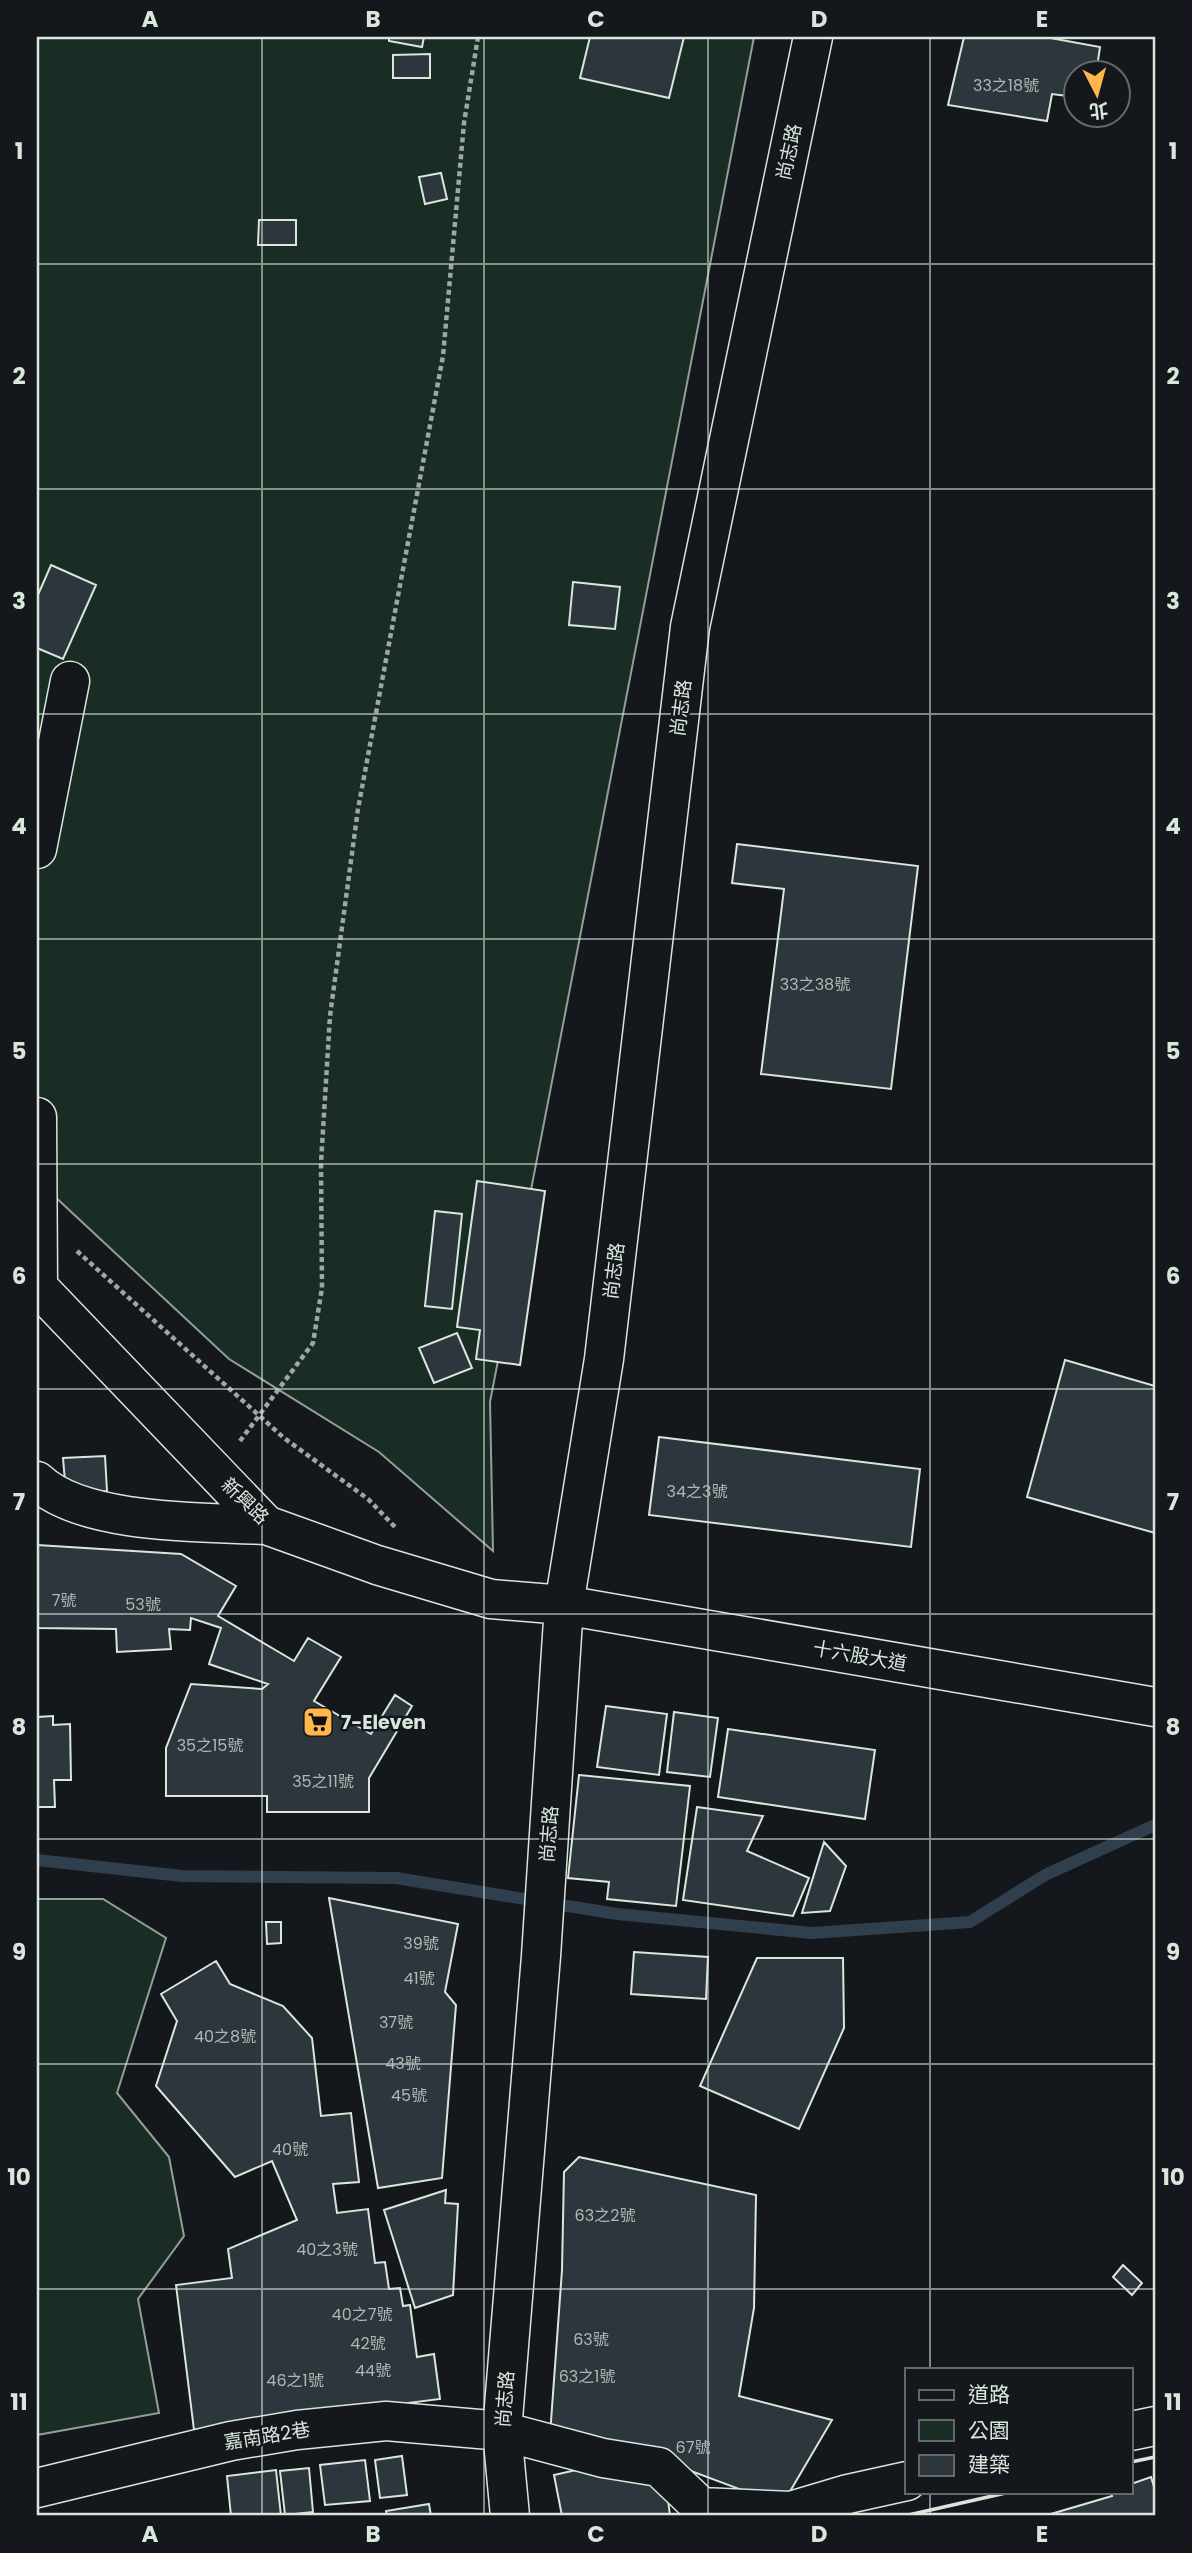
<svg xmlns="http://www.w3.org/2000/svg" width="1192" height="2553" font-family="Poppins,'Noto Sans TC',sans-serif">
<rect width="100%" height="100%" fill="#14181c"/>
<!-- green -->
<path fill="#1a2d24" stroke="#939e99" stroke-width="2" d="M37 37H754L490 1402 493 1551 379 1452 229 1359 37 1180Z
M37 1899H103L166 1938 117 2093 169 2157 184 2236 138 2299 159 2413 37 2435Z"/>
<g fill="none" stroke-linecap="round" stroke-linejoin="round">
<!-- stream -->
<path stroke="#2f3f4d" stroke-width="12" d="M37 1860 182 1876 396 1878 617 1914 812 1933 970 1922 1045 1875 1155 1825"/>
</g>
<!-- building -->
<path fill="#2c363c" stroke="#d8e6dc" stroke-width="2" d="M389 37H424L422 47 389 41Z
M590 37H684L669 98 580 78Z
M964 37H1045L1100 47 1096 74H1076V97L1052 94 1047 121 948 105Z
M430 54V78H393V55Z
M441 173 447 199 425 204 419 177Z
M259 220H296V245H258Z
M51 565 96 585 63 659 37 648V597Z
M573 582 620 587 615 629 569 625Z
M737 844 918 866 891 1089 761 1074 784 889 732 883Z
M477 1181 545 1191 520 1365 476 1359 480 1330 457 1327Z
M435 1211 462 1214 452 1309 425 1306Z
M457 1333 472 1368 434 1383 419 1348Z
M1065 1360 1155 1386V1533L1027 1497Z
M659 1437 920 1469 911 1547 649 1515Z
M105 1456 107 1491 66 1493 63 1458Z
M37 1545 181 1554 236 1586 218 1616 294 1661 308 1638 341 1657 314 1701 371 1734 395 1695 412 1706 369 1778V1812H267V1796H166V1748L191 1684 262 1689 268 1684 209 1664 221 1628 191 1618 190 1630 169 1629 171 1649 117 1652 116 1629 37 1628Z
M606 1706 667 1714 659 1775 597 1767Z
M674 1712 718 1718 710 1777 667 1772Z
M53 1716V1725L70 1724 71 1780H54L55 1807H37V1717Z
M728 1729 875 1750 865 1819 718 1797Z
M579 1775 690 1786 676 1906 607 1899 609 1882 568 1878Z
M697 1807 763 1816 747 1851 809 1878 793 1916 683 1900Z
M824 1842 846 1866 830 1911 802 1913Z
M329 1898 458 1924 445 1992 456 2005 442 2178 378 2188Z
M266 1922H281V1943L267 1944Z
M634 1952 708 1957 706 1999 631 1994Z
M757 1958H843L844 2028 799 2129 700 2086Z
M216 1961 230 1984 283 2006 312 2038 321 2116 351 2113 359 2182 333 2184 337 2213 368 2209 375 2263 385 2262 389 2289 400 2288 403 2306 410 2305 417 2357 434 2354 440 2399 194 2430 176 2285 232 2278 228 2249 297 2220 272 2161 235 2177 156 2086 177 2021 161 1994Z
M579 2157 756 2195 754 2308 739 2396 832 2420 782 2505 667 2462 550 2435 562 2270 564 2172Z
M446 2190 445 2203 458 2204 453 2295 415 2308 384 2210Z
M1123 2265 1142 2283 1132 2295 1113 2277Z
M402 2456 407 2495 380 2498 375 2460Z
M365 2460 370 2501 325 2505 320 2465Z
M309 2468 313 2512 285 2515 280 2471Z
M585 2468 665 2474 670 2516H562L554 2475Z
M276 2470 281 2516H231L227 2476Z
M1151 2477 1155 2490V2516H1044L1112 2496 1111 2492H1131V2484Z
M429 2504 431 2516H387L386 2511Z"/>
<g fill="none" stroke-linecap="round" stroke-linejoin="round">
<!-- minor casing -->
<g stroke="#d8e6dc" stroke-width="41">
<path id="minor" d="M37 849 70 681
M37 1117 38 1288
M37 1286 266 1525 377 1565 491 1599 564 1605 1155 1707
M37 1481C83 1525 205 1522 266 1525
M1131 2431 1155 2426
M37 2488 231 2441 297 2430 386 2421 502 2431 603 2458 659 2467 701 2507 791 2511 848 2494 907 2481
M510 2516 502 2431 541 1956 564 1605 604 1359 690 627 813 37"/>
</g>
<!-- path -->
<path stroke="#9da8a2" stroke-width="4.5" stroke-dasharray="5 3.5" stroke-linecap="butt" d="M77 1251 284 1438 368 1499 395 1527
M240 1441 313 1343 322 1288 321 1163 330 1016 358 809 443 356 464 123 478 37"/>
<!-- minor -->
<use href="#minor" stroke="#14181c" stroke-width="38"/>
<!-- wall -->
<path stroke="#d8e6dc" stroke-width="3.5" d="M1131 2462 1155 2457
M904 2516 1010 2492"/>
</g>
<!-- grid -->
<path fill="none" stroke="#d8e6dc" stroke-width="2" stroke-opacity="0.55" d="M262 37V2516M484 37V2516M708 37V2516M930 37V2369M37 264H1155M37 489H1155M37 714H1155M37 939H1155M37 1164H1155M37 1389H1155M37 1614H1155M37 1839H1155M37 2064H1155M37 2289H1155M930 2492V2516"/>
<!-- icons -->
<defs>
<g id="supermarket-square" transform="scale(1.575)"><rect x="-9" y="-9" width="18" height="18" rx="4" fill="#ffb74d" stroke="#14181c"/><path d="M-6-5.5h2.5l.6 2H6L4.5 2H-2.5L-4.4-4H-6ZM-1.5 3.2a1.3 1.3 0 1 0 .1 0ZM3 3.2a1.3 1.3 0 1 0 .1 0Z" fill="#111"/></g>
</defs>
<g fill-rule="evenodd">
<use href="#supermarket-square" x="318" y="1722"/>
</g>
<g text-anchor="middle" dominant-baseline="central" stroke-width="5" stroke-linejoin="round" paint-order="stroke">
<!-- number labels -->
<g font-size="16" fill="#adbab4">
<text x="1006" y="85">33之18號</text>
<text x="815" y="984">33之38號</text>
<text x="697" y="1491">34之3號</text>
<text x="64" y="1600">7號</text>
<text x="143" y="1604">53號</text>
<text x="210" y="1745">35之15號</text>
<text x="323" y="1781">35之11號</text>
<text x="421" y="1943">39號</text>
<text x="419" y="1978">41號</text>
<text x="396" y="2022">37號</text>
<text x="225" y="2036">40之8號</text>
<text x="403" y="2063">43號</text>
<text x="409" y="2095">45號</text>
<text x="290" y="2149">40號</text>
<text x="605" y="2215">63之2號</text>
<text x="327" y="2249">40之3號</text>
<text x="362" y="2314">40之7號</text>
<text x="591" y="2339">63號</text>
<text x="368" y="2343">42號</text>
<text x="373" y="2370">44號</text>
<text x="587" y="2376">63之1號</text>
<text x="295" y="2380">46之1號</text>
<text x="693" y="2447">67號</text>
</g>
<!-- street labels -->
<g font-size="19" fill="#d8e6dc" stroke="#14181c">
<text transform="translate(789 152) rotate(-78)">尚志路</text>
<text transform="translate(681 708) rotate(-83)">尚志路</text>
<text transform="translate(614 1271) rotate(-83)">尚志路</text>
<text transform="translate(245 1501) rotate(44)">新興路</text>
<text transform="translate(860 1656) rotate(10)">十六股大道</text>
<text transform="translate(549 1834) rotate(-86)">尚志路</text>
<text transform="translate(505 2399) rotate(-86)">尚志路</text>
<text transform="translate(267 2436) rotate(-9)">嘉南路2巷</text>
</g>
<!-- poi labels -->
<g font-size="19" font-weight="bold" fill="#d8e6dc" stroke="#14181c" text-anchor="start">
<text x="341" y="1722">7-Eleven</text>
</g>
</g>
<!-- border -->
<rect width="1192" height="2553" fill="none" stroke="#14181c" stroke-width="77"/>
<!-- legend -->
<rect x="905" y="2368" width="228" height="126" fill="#14181c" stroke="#626a69" stroke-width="2"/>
<rect x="919" y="2390" width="35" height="10" fill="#14181c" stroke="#626a69" stroke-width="2"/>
<text x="968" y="2402" font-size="21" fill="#d8e6dc">道路</text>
<rect x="919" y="2420" width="35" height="21" fill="#1a2d24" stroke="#626a69" stroke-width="2"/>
<text x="968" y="2438" font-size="21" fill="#d8e6dc">公園</text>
<rect x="919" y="2455" width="35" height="21" fill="#2c363c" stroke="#626a69" stroke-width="2"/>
<text x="968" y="2472" font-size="21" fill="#d8e6dc">建築</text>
<!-- north arrow -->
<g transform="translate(1097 94) rotate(174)"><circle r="33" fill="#14181c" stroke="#626a69" stroke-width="2"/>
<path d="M0-5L12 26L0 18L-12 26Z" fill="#ffb74d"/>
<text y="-10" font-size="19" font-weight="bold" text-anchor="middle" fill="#d8e6dc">北</text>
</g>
<rect x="38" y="38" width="1116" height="2476" fill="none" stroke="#d8e6dc" stroke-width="2.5"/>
<g font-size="23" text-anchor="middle" font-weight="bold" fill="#d8e6dc">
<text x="150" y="27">A</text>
<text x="373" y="27">B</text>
<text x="596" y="27">C</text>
<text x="819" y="27">D</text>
<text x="1042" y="27">E</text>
<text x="19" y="159">1</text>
<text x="1173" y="159">1</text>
<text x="19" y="384">2</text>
<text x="1173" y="384">2</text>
<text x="19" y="609">3</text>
<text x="1173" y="609">3</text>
<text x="19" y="834">4</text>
<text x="1173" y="834">4</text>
<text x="19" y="1059">5</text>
<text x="1173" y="1059">5</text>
<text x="19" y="1284">6</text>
<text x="1173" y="1284">6</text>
<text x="19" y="1510">7</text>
<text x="1173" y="1510">7</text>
<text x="19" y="1735">8</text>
<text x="1173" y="1735">8</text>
<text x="19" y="1960">9</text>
<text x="1173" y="1960">9</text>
<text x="19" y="2185">10</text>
<text x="1173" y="2185">10</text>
<text x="19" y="2410">11</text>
<text x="1173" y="2410">11</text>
<text x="150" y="2542">A</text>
<text x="373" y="2542">B</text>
<text x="596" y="2542">C</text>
<text x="819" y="2542">D</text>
<text x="1042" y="2542">E</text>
</g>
</svg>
